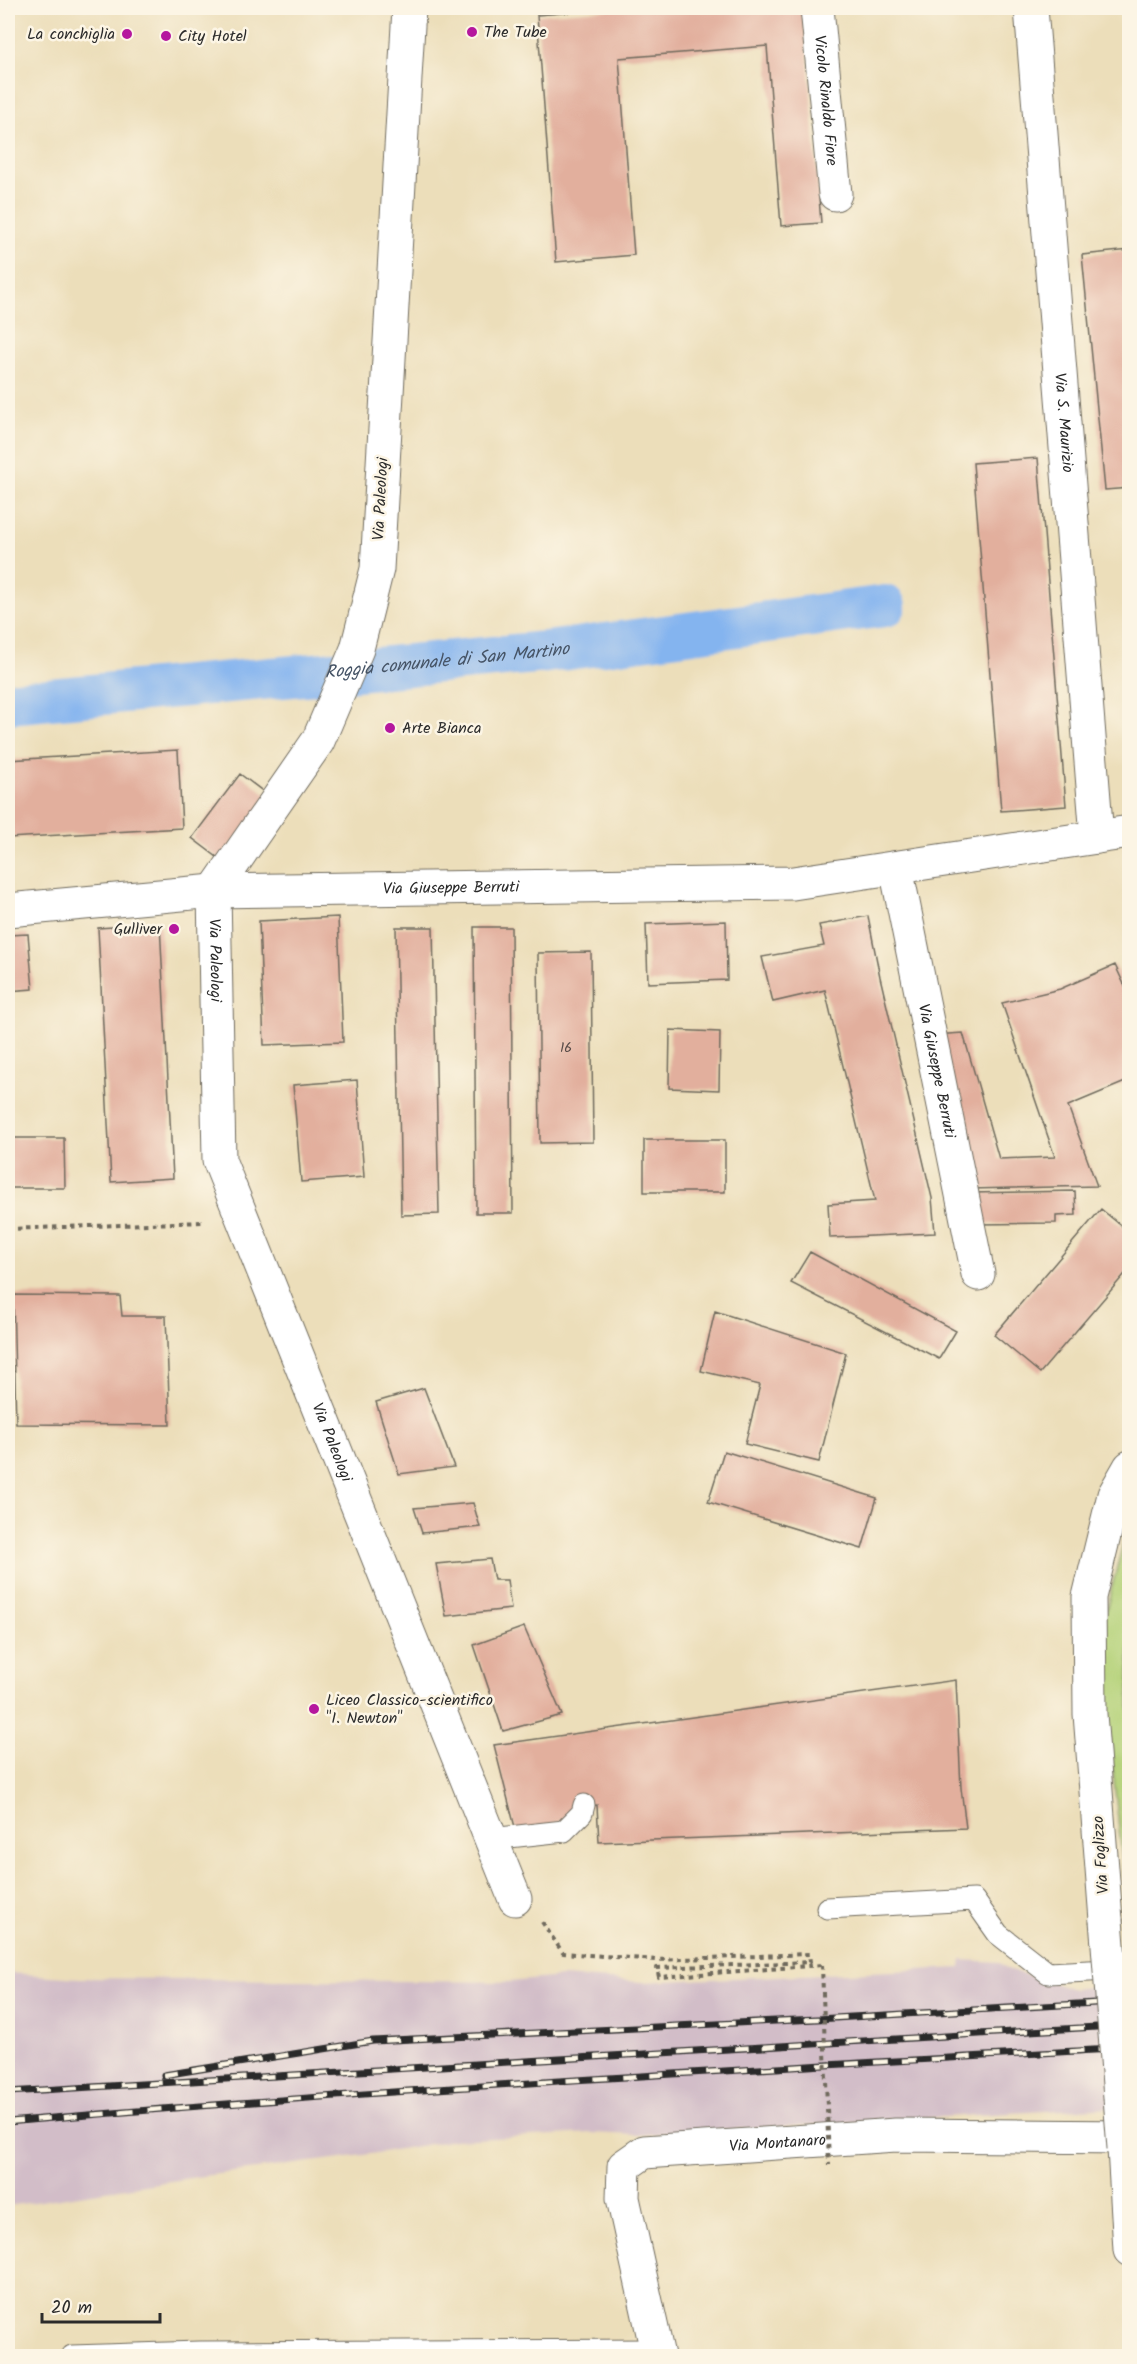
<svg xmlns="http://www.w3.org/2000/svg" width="1137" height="2364" font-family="Kalam,sans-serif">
<rect width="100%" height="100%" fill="#fcf5e5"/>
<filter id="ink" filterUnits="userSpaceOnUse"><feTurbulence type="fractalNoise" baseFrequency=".0167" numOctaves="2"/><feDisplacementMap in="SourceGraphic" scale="12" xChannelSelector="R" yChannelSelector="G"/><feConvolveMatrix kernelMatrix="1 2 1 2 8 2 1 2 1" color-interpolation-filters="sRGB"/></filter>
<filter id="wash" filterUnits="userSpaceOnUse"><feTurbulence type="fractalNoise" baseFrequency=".008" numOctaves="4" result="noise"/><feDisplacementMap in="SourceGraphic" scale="24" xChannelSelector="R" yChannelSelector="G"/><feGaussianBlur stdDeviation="1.35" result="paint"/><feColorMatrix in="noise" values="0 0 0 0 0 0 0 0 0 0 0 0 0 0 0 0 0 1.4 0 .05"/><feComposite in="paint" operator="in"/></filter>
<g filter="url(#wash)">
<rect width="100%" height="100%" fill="#ecdeba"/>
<!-- industrial -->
<path fill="#d2bdc8" d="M962 1960 999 1962 1007 1969 1073 1989 1129 1982V2106L637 2135 592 2133 454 2140 364 2155 203 2176 8 2206V1973L79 1978 509 1982 562 1977 643 1982 961 1968Z"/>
<!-- green -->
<path fill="#b3d177" stroke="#6f7e51" stroke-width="1.5" d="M1129 1520V1923L1099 1638Z"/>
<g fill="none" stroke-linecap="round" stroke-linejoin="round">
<!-- canal -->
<path stroke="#84b4ef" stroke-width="42" id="s1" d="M8 703 546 652 885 606"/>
</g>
<g id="blocks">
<!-- building -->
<path fill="#e2af9d" d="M626 8H804L821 223 781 226 767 46 619 58 634 255 556 262 537 15Z
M1130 250V488L1105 490 1082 255Z
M1038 458 1066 806 1001 811 973 463Z
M178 750 182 828 8 838V760Z
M240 774 269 796 221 860 192 838Z
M868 916 880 977 932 1198 935 1233 830 1238 828 1204 875 1201 825 990 773 1002 762 957 824 946 819 925Z
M338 917 343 1042 264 1045 259 921Z
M726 921 727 980 648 983 646 924Z
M160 924 173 1178 111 1182 98 928Z
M396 927H433L439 1214 401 1215Z
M474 927H511L513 1213H476Z
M28 934 33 989 8 991V935Z
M591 952 593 1142 540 1143 538 953Z
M1115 965 1130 997V1080L1068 1106 1097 1186 970 1189 934 1035 963 1033 999 1159 1055 1157 1002 1003 1060 989Z
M670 1030 720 1032 719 1090 669 1088Z
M357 1080 364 1177 301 1182 293 1085Z
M8 1138H64L65 1188H8Z
M644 1140H725V1192H644Z
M1075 1191 1076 1215 1056 1216V1223L976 1224 970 1193Z
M1101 1209 1130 1233V1268L1040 1373 994 1335Z
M810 1252 956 1331 939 1359 791 1283Z
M13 1295 120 1296 122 1316H166L170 1425 16 1424Z
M715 1311 846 1353 819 1462 745 1444 760 1385 701 1371Z
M424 1388 454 1467 399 1474 376 1402Z
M724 1451 877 1498 862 1549 708 1502Z
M473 1503 480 1527 422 1533 414 1508Z
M490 1559 494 1580H507L511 1609 446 1616 436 1564Z
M524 1627 562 1715 503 1731 474 1645Z
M956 1680 961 1788 966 1828 599 1842 597 1805 588 1806 519 1843 494 1745Z"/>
</g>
</g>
<g filter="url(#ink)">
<use href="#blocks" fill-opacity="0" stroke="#6f6a5d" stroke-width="1.5"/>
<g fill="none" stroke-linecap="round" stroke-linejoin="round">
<!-- lane casing -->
<g stroke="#6f6a5d" stroke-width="23">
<path id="lane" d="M491 1839 564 1831 582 1813 584 1805
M827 1908 974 1900 998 1934 1048 1973 1130 1969
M72 2356 199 2352 656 2350"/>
</g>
<!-- street casing -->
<g stroke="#6f6a5d" stroke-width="35">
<g id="street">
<path id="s2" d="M409 8 377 569 357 649 318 741 214 891 219 1160 515 1899"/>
<path id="s3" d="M817 8 835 194"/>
<path id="s4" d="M1031 8 1097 837"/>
<path id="s5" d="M896 868 978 1274"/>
<path id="s6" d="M8 910 214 891 793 883 1130 832"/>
<path id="s7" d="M658 2356 623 2198 624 2166 644 2152 896 2135 1130 2137"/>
</g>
</g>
<!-- secondary casing -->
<g stroke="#6f6a5d" stroke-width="35">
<path id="secondary" d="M1106 1920 1090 1714 1089 1597 1114 1495 1130 1467
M1124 2148 1130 2250"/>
</g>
<!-- path -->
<path stroke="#6f6a5d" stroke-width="4" stroke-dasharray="4.5 4.5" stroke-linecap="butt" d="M8 1229 204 1222
M542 1922 563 1953 657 1960 809 1954 810 1962 657 1968 659 1977 822 1965"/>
<!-- lane -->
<use href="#lane" stroke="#fff" stroke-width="21"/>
<!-- street -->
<use href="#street" stroke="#fff" stroke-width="33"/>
<!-- secondary -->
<use href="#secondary" stroke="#fff" stroke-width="33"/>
<!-- rail casing -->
<g stroke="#2b2b2b" stroke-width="7">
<path id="rail" d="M164 2075 373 2041 817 2019 1130 2001
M8 2092 1130 2025
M8 2122C381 2089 755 2069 1130 2048"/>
</g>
<!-- rail -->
<use href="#rail" stroke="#fcf5e5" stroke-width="4.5" stroke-dasharray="14" stroke-linecap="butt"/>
<!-- secondary-bridge casing -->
<g stroke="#6f6a5d" stroke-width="35" stroke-linecap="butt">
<path id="secondary-bridge" d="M1106 1920 1124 2148"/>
</g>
<!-- path-bridge -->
<path stroke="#6f6a5d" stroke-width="4" stroke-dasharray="4.5 4.5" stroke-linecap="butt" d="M822 1965 829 2165"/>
<!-- secondary-bridge -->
<use href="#secondary-bridge" stroke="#fff" stroke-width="33"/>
</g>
</g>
<!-- markers -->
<g fill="#b5179e" stroke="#fcf5e5" stroke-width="2">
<circle cx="472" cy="32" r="6"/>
<circle cx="127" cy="34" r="6"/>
<circle cx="166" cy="36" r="6"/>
<circle cx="390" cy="728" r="6"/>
<circle cx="174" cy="929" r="6"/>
<circle cx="314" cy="1709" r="6"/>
</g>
<g text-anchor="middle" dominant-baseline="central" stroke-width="5" stroke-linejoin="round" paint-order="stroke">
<!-- number labels -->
<g font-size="14" fill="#594c48">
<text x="566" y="1048">16</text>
</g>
<!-- poi labels -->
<g font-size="16" fill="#2b2b2b" stroke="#fcf5e5" text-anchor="start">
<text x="484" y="32">The Tube</text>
<text x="115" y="34" text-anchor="end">La conchiglia</text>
<text x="178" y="36">City Hotel</text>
<text x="402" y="728">Arte Bianca</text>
<text x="162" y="929" text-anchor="end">Gulliver</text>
<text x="326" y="1700">Liceo Classico-scientifico<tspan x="326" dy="18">"I. Newton"</tspan></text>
</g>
<!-- street labels -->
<g font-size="16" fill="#2b2b2b" stroke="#fcf5e5">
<text stroke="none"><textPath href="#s3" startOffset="93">Vicolo Rinaldo Fiore</textPath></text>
<text stroke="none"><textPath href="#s4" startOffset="416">Via S. Maurizio</textPath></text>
<text transform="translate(381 499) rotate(-87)">Via Paleologi</text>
<text stroke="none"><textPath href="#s6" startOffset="444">Via Giuseppe Berruti</textPath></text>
<text stroke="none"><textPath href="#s2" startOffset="996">Via Paleologi</textPath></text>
<text stroke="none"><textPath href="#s5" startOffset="207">Via Giuseppe Berruti</textPath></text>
<text stroke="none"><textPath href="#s2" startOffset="1500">Via Paleologi</textPath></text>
<text transform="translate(1101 1855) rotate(-94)">Via Foglizzo</text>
<text stroke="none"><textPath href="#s7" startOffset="352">Via Montanaro</textPath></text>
</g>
<!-- water labels -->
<g font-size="18" font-style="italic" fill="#465466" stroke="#fcf5e5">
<text stroke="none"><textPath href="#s1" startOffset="441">Roggia comunale di San Martino</textPath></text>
</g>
</g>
<!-- margin -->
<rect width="1137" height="2364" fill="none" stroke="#fcf5e5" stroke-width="30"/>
<!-- scale -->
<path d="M42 2313v9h118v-9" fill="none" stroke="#2b2b2b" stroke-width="3"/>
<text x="51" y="2313" font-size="18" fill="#2b2b2b" stroke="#fcf5e5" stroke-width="4.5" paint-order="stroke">20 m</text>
</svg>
